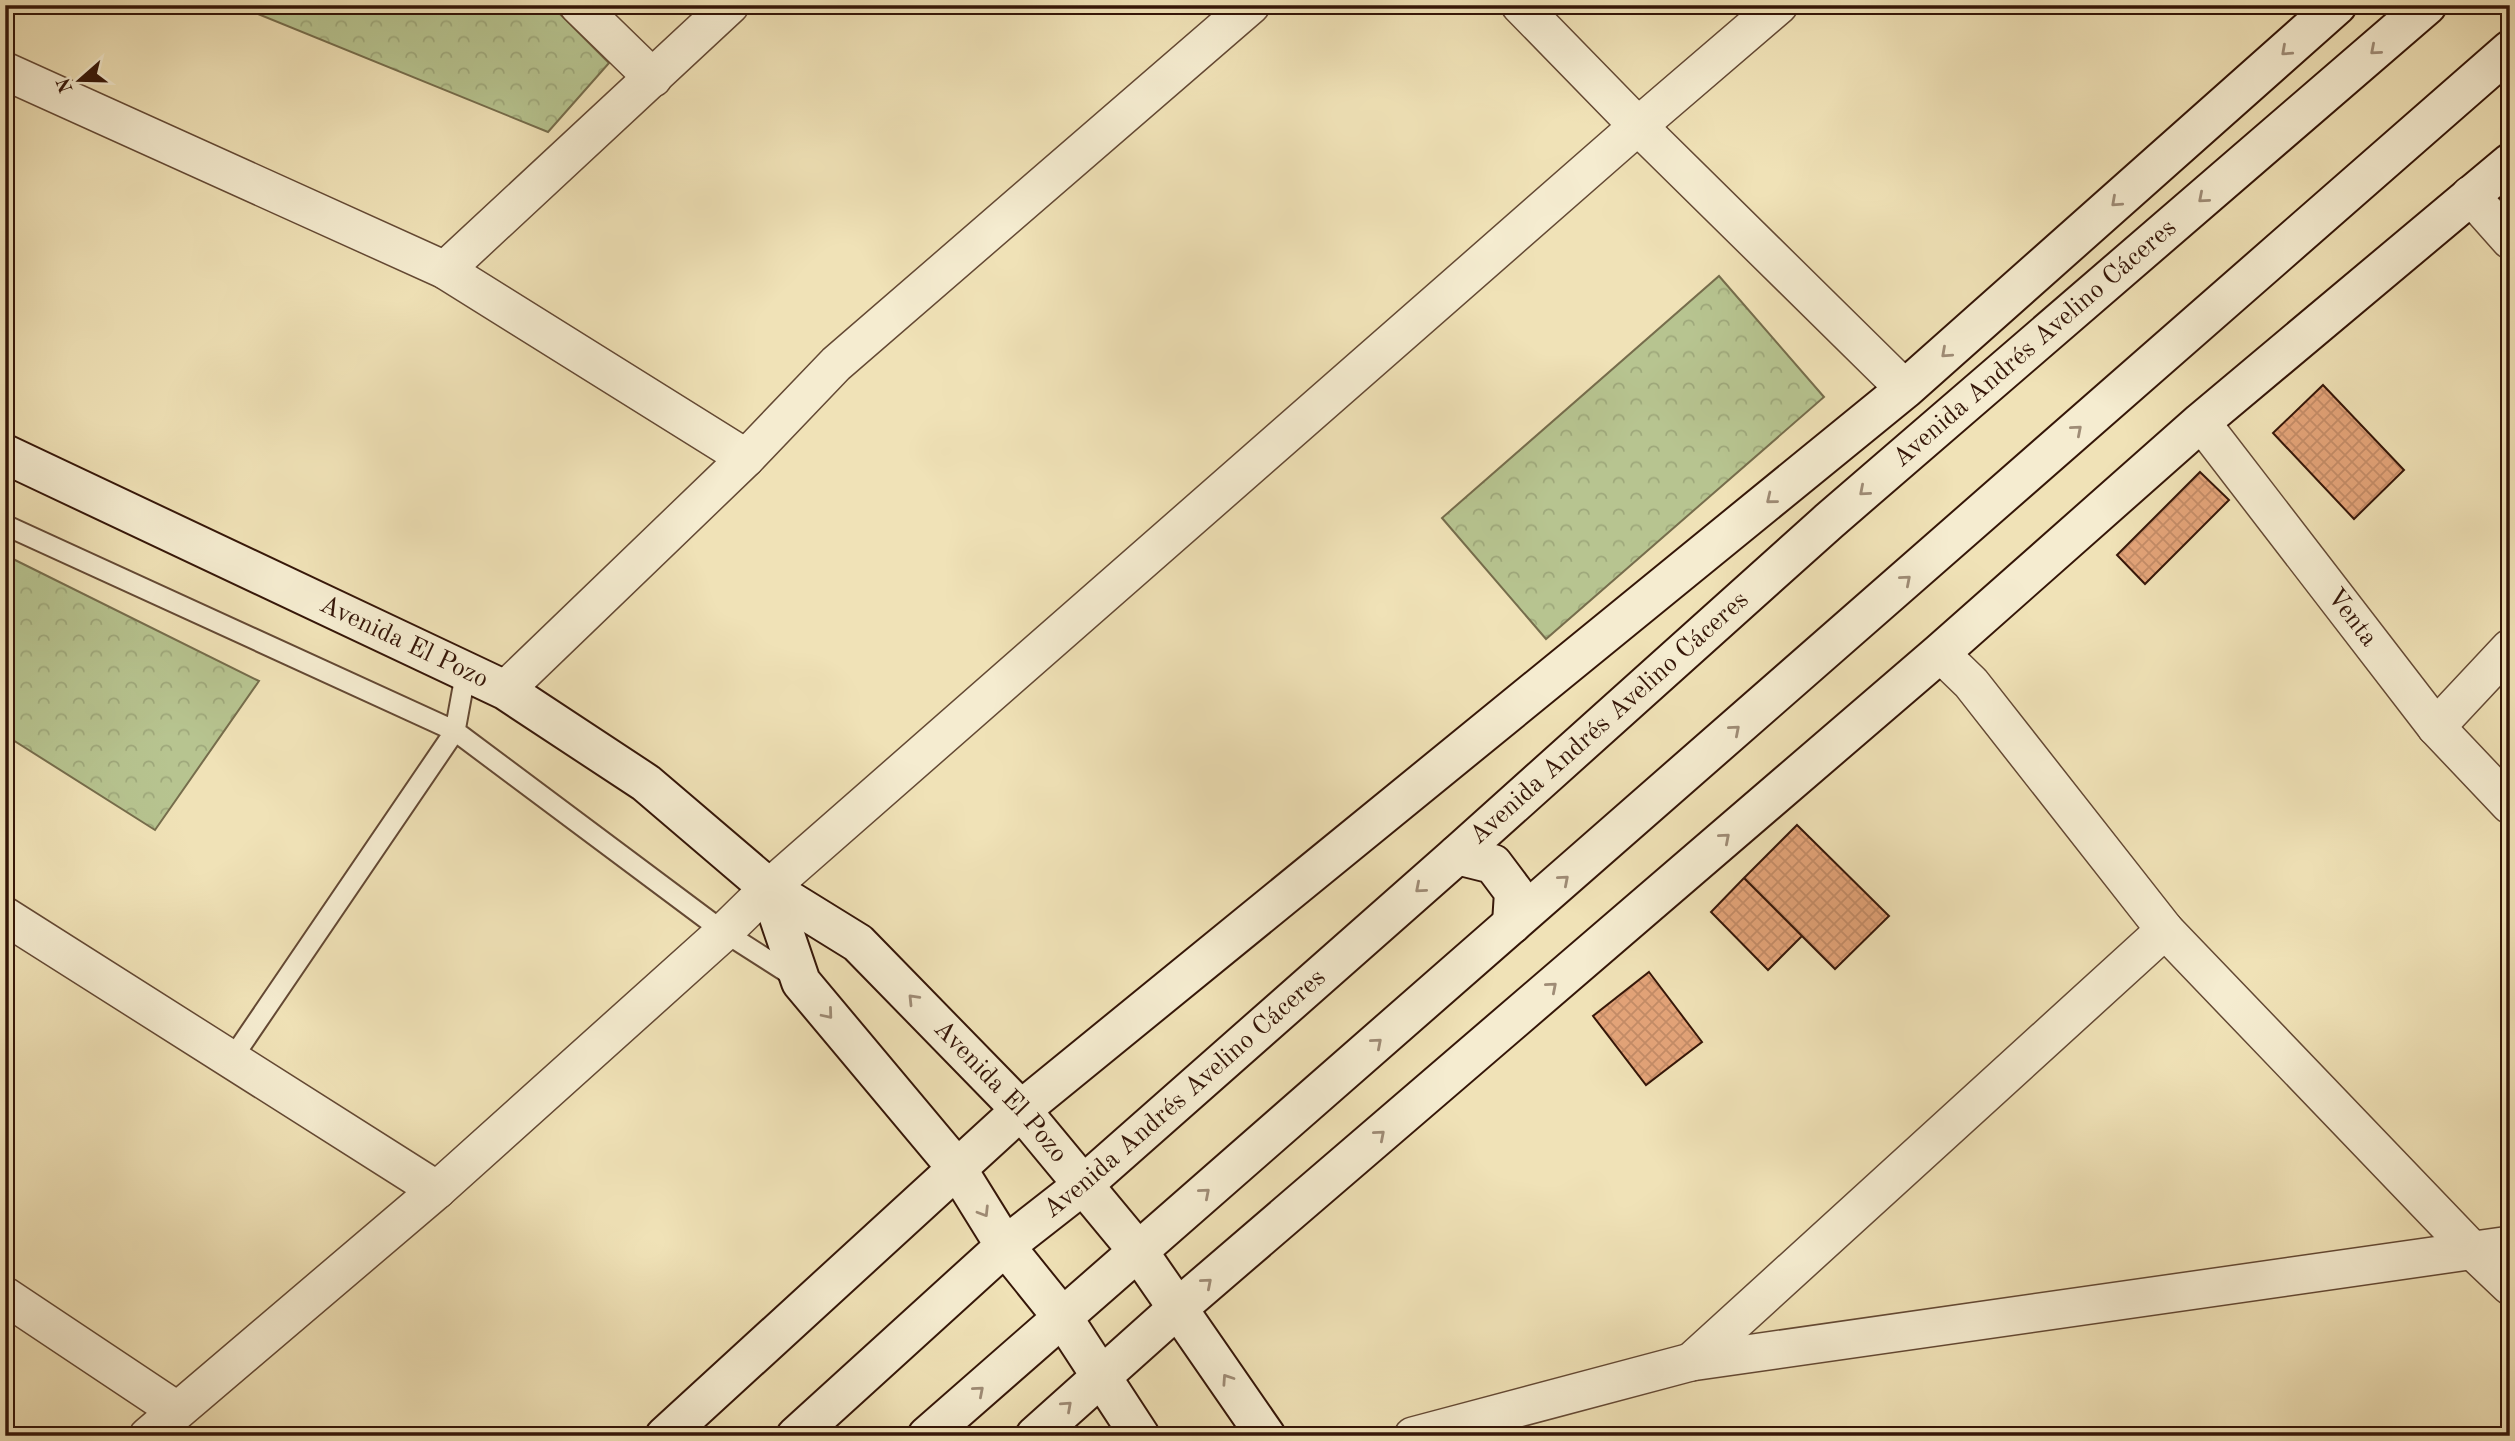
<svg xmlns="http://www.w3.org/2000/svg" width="2515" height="1441" font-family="'Old Standard TT',serif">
<defs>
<pattern id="forest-crowns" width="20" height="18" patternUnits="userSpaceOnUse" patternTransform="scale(1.75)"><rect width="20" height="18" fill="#b7c490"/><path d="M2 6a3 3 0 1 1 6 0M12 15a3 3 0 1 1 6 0" fill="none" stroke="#9ea87b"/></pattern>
<pattern id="building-cross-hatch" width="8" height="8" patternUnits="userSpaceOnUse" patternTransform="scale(1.75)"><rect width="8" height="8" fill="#e4a479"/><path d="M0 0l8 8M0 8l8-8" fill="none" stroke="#c48c67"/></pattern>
</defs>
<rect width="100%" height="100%" fill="#f0e2b7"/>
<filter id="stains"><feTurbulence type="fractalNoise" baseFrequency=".00286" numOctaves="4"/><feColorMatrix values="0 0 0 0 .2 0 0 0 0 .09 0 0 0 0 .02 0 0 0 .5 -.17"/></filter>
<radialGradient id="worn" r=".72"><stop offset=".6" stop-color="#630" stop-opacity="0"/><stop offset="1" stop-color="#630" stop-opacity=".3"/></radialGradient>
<!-- forest -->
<path fill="url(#forest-crowns)" stroke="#766d4c" stroke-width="2" d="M236 5H551L609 63 548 132Z
M1719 276 1824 397 1546 639 1442 518Z
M5 555 259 681 155 830 5 735Z"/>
<!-- building -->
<path fill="url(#building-cross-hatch)" stroke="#351608" stroke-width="2" d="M2323 385 2404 470 2354 519 2273 433Z
M2200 472 2229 500 2145 584 2117 555Z
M1797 825 1889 916 1835 969 1744 878Z
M1744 878 1802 936 1768 970 1711 912Z
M1649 972 1702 1042 1646 1085 1593 1016Z"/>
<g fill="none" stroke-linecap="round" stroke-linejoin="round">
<!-- lane casing -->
<g stroke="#644934" stroke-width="23">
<path id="lane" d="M5 525 455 731 724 932 796 978
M231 1060 455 731 466 671"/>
</g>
<!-- street casing -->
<g stroke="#644934" stroke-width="40">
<g id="street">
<path d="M578 5 653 78"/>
<path d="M1520 5 1638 126 1905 389"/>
<path d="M5 71 445 270 746 458"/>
<path d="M2470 195 2510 240"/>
<path d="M445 270 730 5"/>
<path id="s1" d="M2201 422 2436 727 2510 805"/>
<path d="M1940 653 1971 683 2165 930 2472 1250 2510 1286"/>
<path d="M505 690 746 458 836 364 1251 5"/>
<path d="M2436 727 2510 648"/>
<path d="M5 916 437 1190"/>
<path d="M5 1296 176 1410"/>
<path d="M1691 1362 2165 930"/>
<path d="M148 1436 437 1190 724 932 769 888 1638 126 1779 5"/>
<path d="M1413 1436 1691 1362 2510 1245"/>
</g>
</g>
<!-- secondary casing -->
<g stroke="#351608" stroke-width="42">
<g id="secondary">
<path id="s2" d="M5 454 505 690 646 783 769 888 858 943 1021 1110 1138 1251 1266 1436"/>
<path d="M1457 855 1493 864 1514 892 1512 924"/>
<path d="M769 888 801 982 956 1167 1005 1246 1063 1318 1140 1436"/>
<path d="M665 1436 1021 1110 1905 389 2337 5"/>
<path id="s3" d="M796 1436 1005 1246 1083 1185 1457 855 1829 521 2427 5"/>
<path d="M927 1436 2510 50"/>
<path d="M1035 1436 1178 1308 1940 653 2201 422 2510 163"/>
</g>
</g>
<!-- lane -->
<use href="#lane" stroke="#f5ecd0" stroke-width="19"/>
<!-- street -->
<use href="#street" stroke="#f5ecd0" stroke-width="37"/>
<!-- secondary -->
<use href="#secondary" stroke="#f5ecd0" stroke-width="38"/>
</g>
<!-- one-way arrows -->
<defs><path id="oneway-chevron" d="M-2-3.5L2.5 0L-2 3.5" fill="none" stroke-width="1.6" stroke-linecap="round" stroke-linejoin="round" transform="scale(1.75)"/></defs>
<g stroke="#9f8c76">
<use href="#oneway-chevron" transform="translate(2375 50) rotate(139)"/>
<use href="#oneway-chevron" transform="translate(2286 51) rotate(138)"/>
<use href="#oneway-chevron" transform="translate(2203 198) rotate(139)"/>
<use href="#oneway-chevron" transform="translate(2116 202) rotate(138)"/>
<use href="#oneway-chevron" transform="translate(1946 353) rotate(138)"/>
<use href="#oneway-chevron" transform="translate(2077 430) rotate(-41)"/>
<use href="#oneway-chevron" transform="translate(1864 491) rotate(139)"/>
<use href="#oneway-chevron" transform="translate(1771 499) rotate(141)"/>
<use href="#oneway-chevron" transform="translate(1906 580) rotate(-41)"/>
<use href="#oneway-chevron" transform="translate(1735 730) rotate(-41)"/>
<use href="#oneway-chevron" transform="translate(1725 838) rotate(-41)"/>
<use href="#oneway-chevron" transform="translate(1564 880) rotate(-41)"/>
<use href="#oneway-chevron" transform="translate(1420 888) rotate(139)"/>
<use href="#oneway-chevron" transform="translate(1552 987) rotate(-41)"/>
<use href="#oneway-chevron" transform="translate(913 999) rotate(-134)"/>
<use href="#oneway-chevron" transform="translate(828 1014) rotate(50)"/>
<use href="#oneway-chevron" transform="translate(1377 1043) rotate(-41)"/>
<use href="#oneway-chevron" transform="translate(1380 1135) rotate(-41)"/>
<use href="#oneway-chevron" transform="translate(1205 1193) rotate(-41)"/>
<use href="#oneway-chevron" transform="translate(984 1212) rotate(58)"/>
<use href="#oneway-chevron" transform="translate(1207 1283) rotate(-41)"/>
<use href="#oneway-chevron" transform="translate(1227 1379) rotate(-124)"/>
<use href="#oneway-chevron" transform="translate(979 1391) rotate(-41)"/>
<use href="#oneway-chevron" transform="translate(1067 1406) rotate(-42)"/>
</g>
<g text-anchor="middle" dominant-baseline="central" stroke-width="5" stroke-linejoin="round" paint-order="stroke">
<!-- street labels -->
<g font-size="26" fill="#351608" stroke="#f5ecd0">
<text stroke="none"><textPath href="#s3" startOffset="1652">Avenida Andrés Avelino Cáceres</textPath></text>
<text stroke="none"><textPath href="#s1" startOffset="247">Venta</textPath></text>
<text stroke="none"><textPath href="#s2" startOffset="441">Avenida El Pozo</textPath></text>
<text stroke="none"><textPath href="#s3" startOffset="1085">Avenida Andrés Avelino Cáceres</textPath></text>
<text stroke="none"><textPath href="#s2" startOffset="1194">Avenida El Pozo</textPath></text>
<text stroke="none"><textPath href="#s3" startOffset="518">Avenida Andrés Avelino Cáceres</textPath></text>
</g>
</g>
<!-- margin -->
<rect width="2515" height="1441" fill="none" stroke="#f0e2b7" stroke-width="28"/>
<rect x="7" y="7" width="2501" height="1427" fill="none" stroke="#351608" stroke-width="3.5"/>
<rect x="14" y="14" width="2487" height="1413" fill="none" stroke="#351608" stroke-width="2"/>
<!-- north arrow -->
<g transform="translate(80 80) rotate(250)" stroke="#f5ecd0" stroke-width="5" paint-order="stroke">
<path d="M0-5L12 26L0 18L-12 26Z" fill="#351608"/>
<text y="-10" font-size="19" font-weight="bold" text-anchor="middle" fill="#351608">N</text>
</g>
<rect width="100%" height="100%" filter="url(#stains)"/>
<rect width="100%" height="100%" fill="url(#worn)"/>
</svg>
